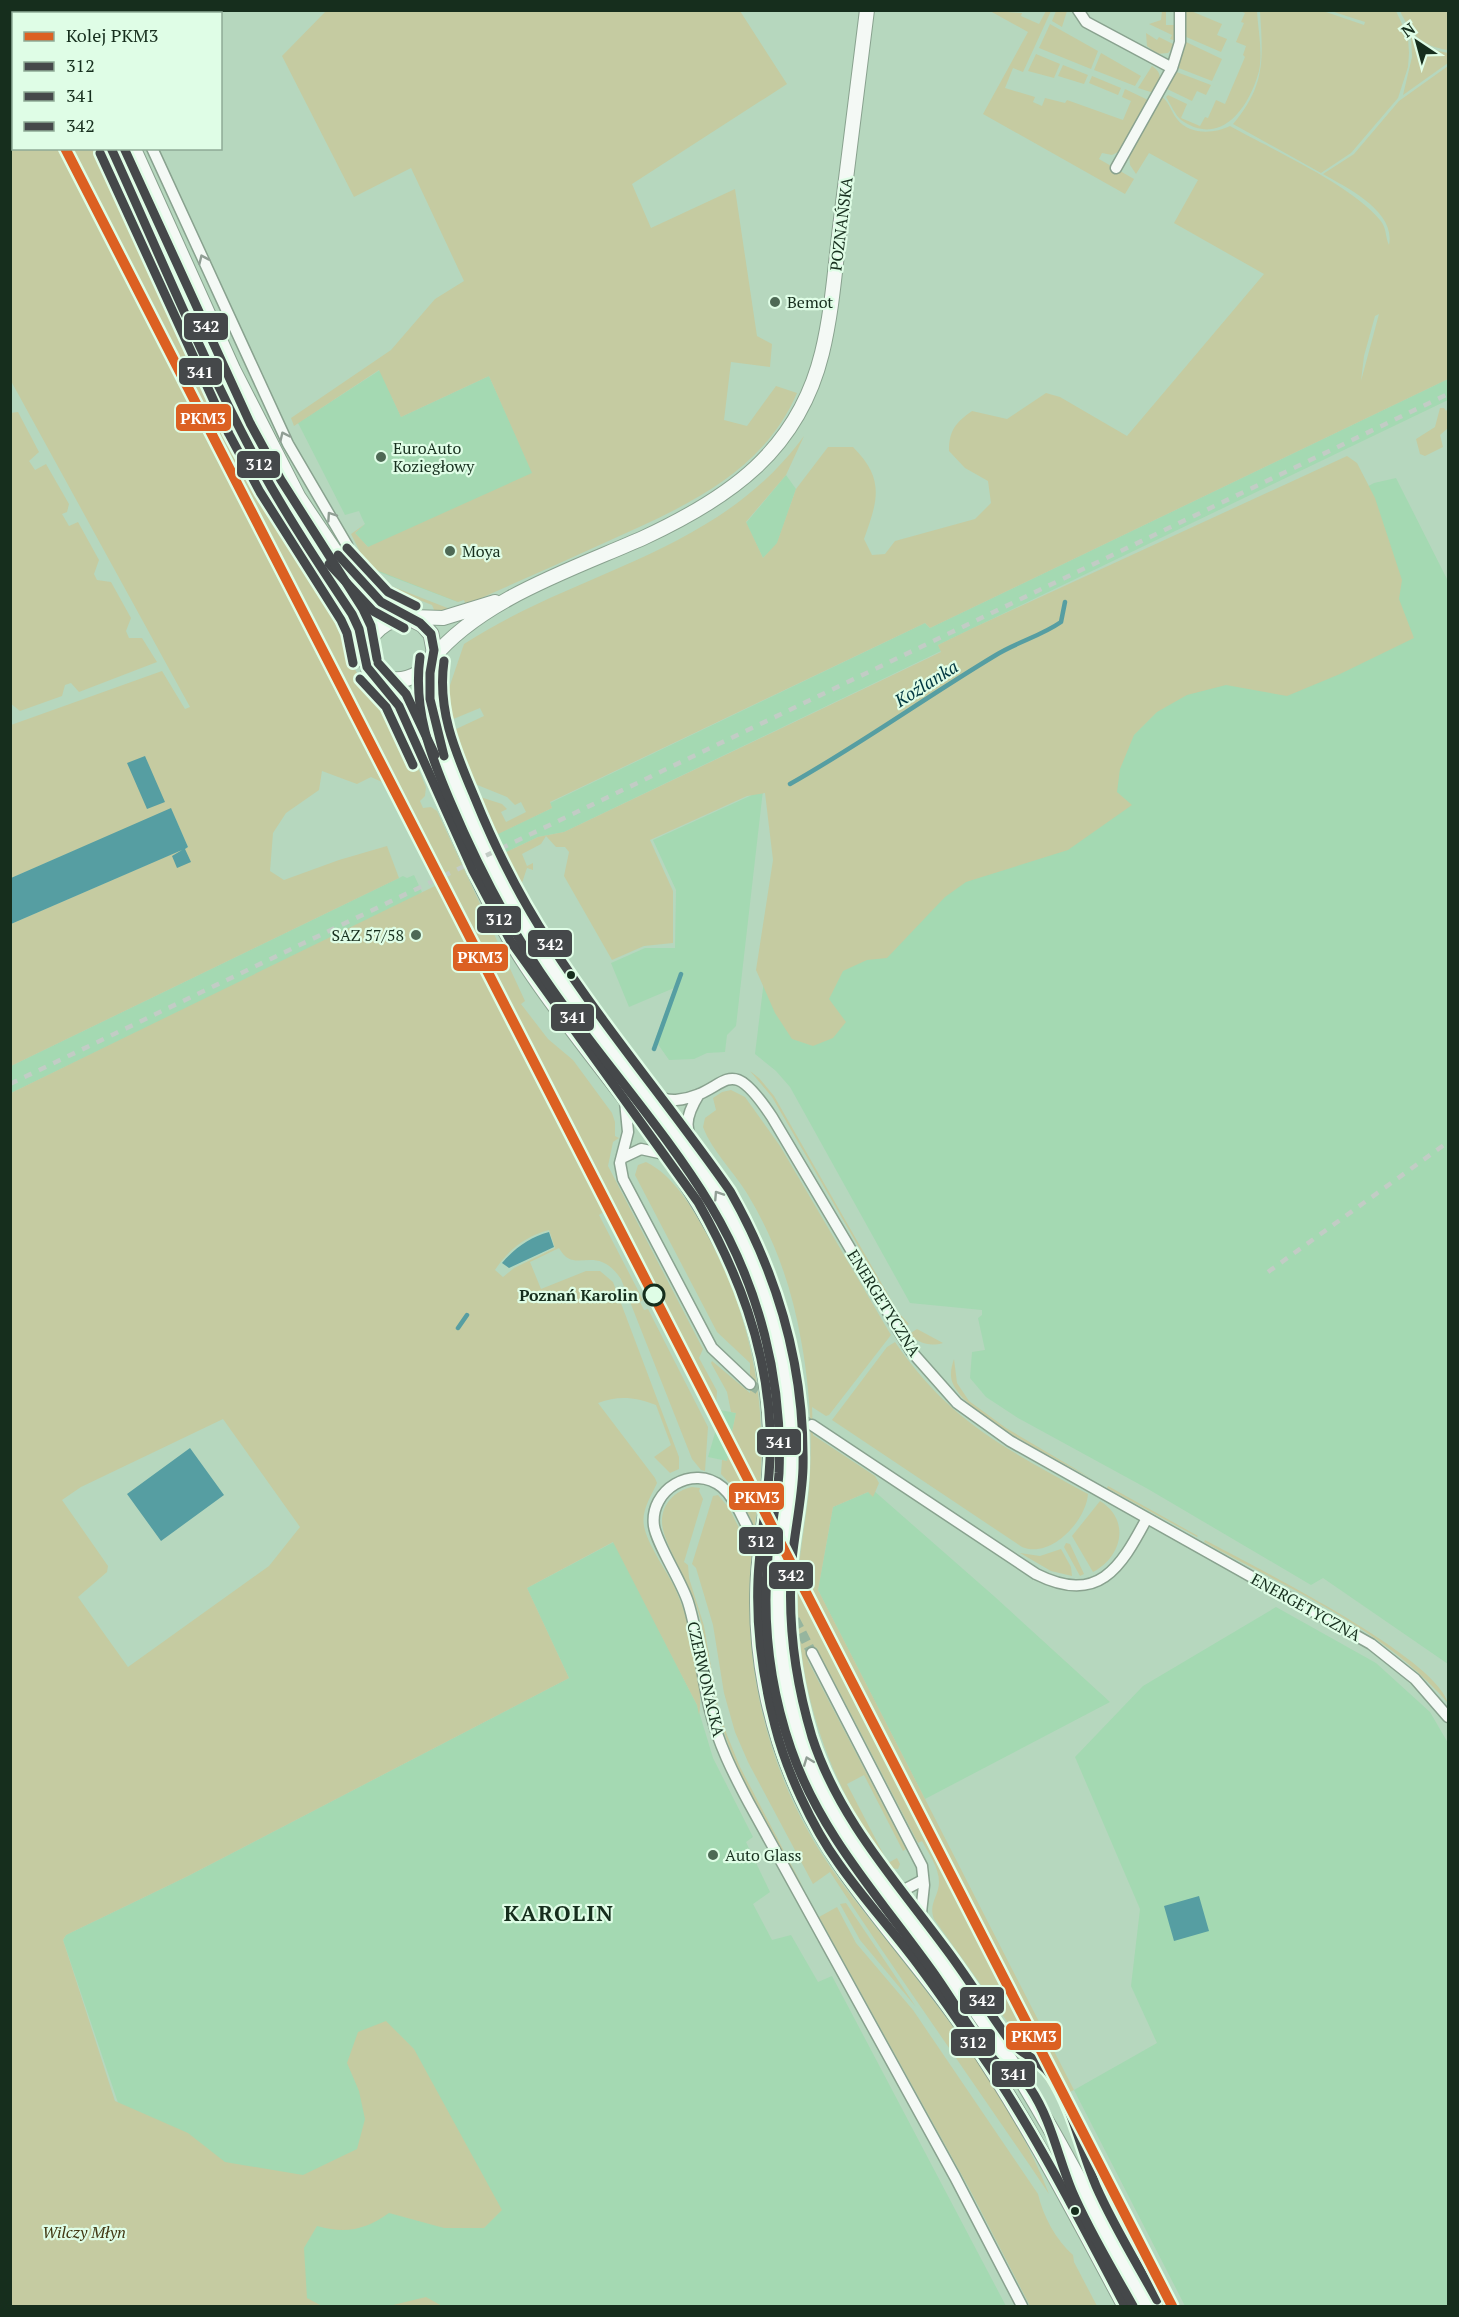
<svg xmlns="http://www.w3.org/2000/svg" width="1459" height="2317" font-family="'PT Serif',serif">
<rect width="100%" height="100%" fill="#b6d7be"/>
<!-- built -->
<path fill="#a4d9b2" d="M380 370 401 417 489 376 533 473 458 602 379 572 361 554 368 547 355 533 365 524 362 518 359 511 345 515 298 423Z
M1448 379V400L938 645 941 651 564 832 538 837 502 854 493 836 552 808 550 803 925 623 930 628Z
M786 475 796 489 777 544 763 558 746 523Z
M1396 478 1448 581V1664L1323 1578 1311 1585 1148 1489 1018 1418 986 1397 970 1378 972 1352 985 1350 978 1318 982 1315V1310L910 1303 790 1087 776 1071 755 1054 775 890 1253 548 1374 483Z
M763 790 736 1026 727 1035 725 1052 707 1053 694 1059 669 1060 655 1040 674 988 629 1007 611 963 645 948H675L676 890 653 840Z
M414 875 422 892 414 898 11 1093V1066L403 876 407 878Z
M713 1409 717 1416 720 1410 736 1413 730 1442 736 1453 732 1455 730 1451 727 1461 708 1457 717 1426 709 1411Z
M873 1490 995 1597 1110 1702 925 1799 818 1590 833 1507Z
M614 1542 697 1705 713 1758 753 1837 746 1842 770 1892 753 1904 772 1940 791 1935 818 1982 832 1976 1006 2306H200L164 2239 63 1940 66 1935 188 1876 569 1678 527 1588Z
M1276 1607 1376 1663 1430 1712 1448 1743V2306H1185L1074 2090 1157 2043 1131 1986 1140 1909 1075 1757 1143 1686Z"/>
<!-- green -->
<path fill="#c5cba1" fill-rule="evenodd" d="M11 10 38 11 39 13 14 14 13 34 11 28Z
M326 11H740L787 84 632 184 651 228 735 189 757 336 772 344 770 367 731 362 724 420 747 426 776 386 797 393C761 476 681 508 604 543 558 564 512 584 466 605L464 600 458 602 376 570 361 554 351 534 365 524 355 533 368 547 532 473 489 376 401 417 379 370 294 426 291 418 391 350 435 299 464 281 411 168 354 197 282 56Z
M990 11 1022 13 1021 16 1039 24 1046 11H1051L1023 72 1013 68 1005 88 1035 97 1033 102 1042 106 1045 98 1065 103 1067 100 1123 120 1131 101 1122 97 1125 89 1148 100 1122 150 1112 155 1102 153 1099 159 1134 179 1125 194 983 114 1028 32Z
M1056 11H1067L1062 27 1052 21Z
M1162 11H1166V25H1176V41L1170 39 1172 35 1149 24 1161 20Z
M1185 11H1191L1222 24 1217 35 1227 39 1221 52 1184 36Z
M1240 11H1257C1258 29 1263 53 1259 71 1249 108 1221 148 1181 120 1175 115 1170 103 1166 97L1168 95 1187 104 1181 118 1200 126 1205 117 1208 118 1216 100 1225 104 1245 57 1243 55 1246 46 1236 42 1244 23 1241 22 1245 13Z
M1260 11H1323L1364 25 1365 22 1331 11H1396L1408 37 1409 53 1408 67 1398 98 1351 153 1321 173 1233 124C1266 85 1263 59 1260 11Z
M1400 11H1448V50C1421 46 1411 34 1400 11Z
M1050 24 1098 51 1091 69 1039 48Z
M1146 33 1157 40 1159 37 1175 45 1168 53 1157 54 1147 46Z
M1411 36 1434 50 1448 53V63L1403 95 1412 57Z
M1184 41 1222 59 1212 81 1176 67Z
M1101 53 1141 76 1135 86 1094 70Z
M1036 54 1060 64 1054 78 1028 71Z
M10 55 14 61V148L58 149 382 782 371 777 357 784 322 771 319 790 286 813 273 833 270 871 284 880 339 860 387 846 399 878 11 1066V924L188 847 171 809 11 878V725L162 671 185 709 190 707 11 381Z
M1063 65 1088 75 1084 84 1058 76Z
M1152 66C1164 74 1160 81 1154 93L1138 88Z
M1448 66V379L930 628 925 623 550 802 552 808 494 836 502 854 538 837 564 832 941 652 938 645 973 628 1347 456 1357 463 1375 498 1402 580 1399 599 1414 638 1340 674 1287 696 1226 685 1187 695 1157 712 1134 735 1120 769 1117 792 1132 805 1068 850 966 882 945 897 887 958 867 960 843 971 829 999 846 1022 833 1038 813 1046 792 1039 775 1013 756 970 773 860 765 793 747 796 650 840 673 891V943L644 946 612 960 564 876 569 852 565 847H556L546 836 541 844 522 854 527 866 533 863V870L527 868 520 889 526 892 523 897 504 865 468 793 502 804 507 809 501 812 506 822 526 812 521 802 515 805 507 797 475 784 454 730 484 716 480 708 451 720 448 691 464 644C579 569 718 554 804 436L786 475 746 522 763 558 777 543 796 489 828 447H853C885 479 878 500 864 539L872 555 885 554 895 541 975 519 991 503 988 481 965 468 949 451C949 431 955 423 972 411L1007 419 1046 393 1060 397 1127 436 1264 274 1174 223 1198 180 1149 153 1136 174 1130 165 1129 153 1160 96C1169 100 1171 112 1177 119 1189 135 1214 134 1230 126 1271 149 1352 185 1380 220 1387 228 1385 237 1389 245 1396 211 1347 188 1323 174L1354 154 1399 101ZM1379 314 1361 381 1364 356 1375 316Z
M1174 71 1211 85 1206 95 1197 91 1192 101 1165 88Z
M1092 76 1121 88 1118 95 1089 83Z
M72 149H103L187 336 253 471 348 623C355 640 348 657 357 673 364 687 378 691 387 702 405 726 414 760 426 787L425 796 420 801 423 808 431 807 437 811 525 1001 521 1004 548 1039 573 1060 612 1113 615 1122V1136L619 1138 613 1142 608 1166 703 1349 699 1358 717 1391 716 1406 411 817Z
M1440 408H1444L1446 411 1448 408V428L1440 435 1443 447 1425 456 1420 454 1416 439 1435 427Z
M18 412 39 452 29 461 35 470 46 464 69 504 67 512 62 514 69 526 78 522 99 560 94 574 97 580 111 582 131 618 126 631 129 638H142L157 662 79 692 71 683 65 685 62 696 20 711 10 703V413Z
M368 574 376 580 450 609 435 612 432 605 381 585Z
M437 885 602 1203 605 1211 599 1215 643 1300 640 1302 644 1310 648 1309 708 1427 705 1471 701 1470 692 1459 621 1279C595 1241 575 1277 559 1248L530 1262 541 1289 586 1271H600L613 1282 679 1457V1469L670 1473 654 1457 671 1445 656 1405C635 1397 619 1395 598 1403L655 1478 657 1483C651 1497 641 1510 644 1526 647 1543 665 1569 673 1584 689 1616 705 1680 699 1715L697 1705 613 1542 527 1588 569 1678 188 1876 66 1935 63 1940 115 2101 188 2133 225 2162 303 2175 357 2149 365 2119 359 2091 347 2063 358 2032 386 2021 414 2049 502 2210 484 2228H444L389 2213C365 2230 346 2234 317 2226L304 2248 307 2298 322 2306H11V1093ZM549 1230 555 1248 514 1268 503 1277 495 1270C508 1250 526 1236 549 1230ZM223 1419 300 1527 269 1566 128 1667 78 1597 107 1572 108 1566 62 1500 81 1487Z
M750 1071 759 1078 774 1096 898 1312 909 1324 905 1327 772 1097Z
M731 1090 745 1097 780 1146 891 1335 829 1415 826 1416 812 1407 813 1435 875 1476 879 1483 873 1497 868 1492 833 1507 818 1590 1074 2090 1066 2094 810 1589 803 1602 821 1638 827 1643 997 1978 1168 2306H1157L1112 2222 1059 2103 1044 2077 1046 2076 934 1919C928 1904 939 1896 939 1882 939 1867 928 1853 922 1841L918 1843 816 1647 808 1661 906 1849 903 1851 864 1775 847 1784 888 1863 897 1858 900 1864 898 1869 891 1868C829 1786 795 1687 798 1584 799 1552 806 1521 809 1489 813 1440 810 1388 801 1340 792 1288 775 1240 748 1195 735 1173 712 1151 703 1127L705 1118 716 1110 713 1098 722 1092Z
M646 1162C674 1176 690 1205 705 1231 746 1303 765 1388 761 1470 760 1497 754 1523 752 1550 747 1597 749 1643 757 1688 766 1737 783 1786 807 1829 833 1877 869 1917 902 1960 958 2031 1016 2109 1049 2194 977 2087 900 1979 830 1872L813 1884 748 1762 735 1732 724 1693 713 1625 696 1568 692 1564 713 1496 718 1495 729 1508 742 1534 751 1519 734 1488 721 1474 722 1460 727 1461 729 1450 750 1491 754 1486 730 1442 736 1413 731 1412 727 1392 711 1363 712 1361 750 1393V1363L717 1332 635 1175 638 1165Z
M917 1329 943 1343C929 1347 919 1343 909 1334Z
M895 1342C951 1423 1005 1448 1088 1494 1086 1521 1051 1559 1022 1547L832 1420 887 1347Z
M954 1359 957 1383 969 1401 1006 1428 1096 1481C1063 1462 970 1418 954 1386 949 1377 951 1368 954 1359Z
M1108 1486 1198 1536 1197 1537 1107 1488Z
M692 1487 700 1488 699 1491 703 1499 684 1562 688 1565 689 1578 704 1626 718 1707 727 1735 740 1767 804 1889C776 1840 743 1789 725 1735 710 1692 710 1645 695 1602 688 1581 662 1541 662 1522 662 1503 675 1491 692 1487Z
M1100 1501C1131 1520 1122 1557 1093 1572L1072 1536Z
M1205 1540C1253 1566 1435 1656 1448 1703 1383 1628 1289 1589 1204 1542Z
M1066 1543 1070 1544 1084 1574 1080 1576 1064 1547Z
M1061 1549 1071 1567 1072 1576 1051 1571 1020 1553 1040 1556Z
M846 1903 916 2007 860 1940 840 1904Z
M837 1907 856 1943 913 2010 1038 2194C1043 2216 1056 2240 1073 2255L1074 2262 1097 2306H1030L970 2190 819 1917Z
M426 2297 442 2306H389Z"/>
<!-- water -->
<path fill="#569ea2" d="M145 756 165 802 147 809 127 763Z
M171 808 188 847 185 849 191 862 177 868 172 856 182 850 11 924V878Z
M549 1232 554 1247 509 1268 502 1263C515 1248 530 1237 549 1232Z
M190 1448 224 1495 161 1541 127 1494Z
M1199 1896 1209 1931 1174 1941 1164 1906Z"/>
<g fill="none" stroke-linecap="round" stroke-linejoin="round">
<!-- stream -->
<path stroke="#569ea2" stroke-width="4.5" d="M790 784C861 744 926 697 996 655 1017 642 1041 636 1061 622L1065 602
M654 1049 681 974
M458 1328 467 1315"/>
<!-- minor-tunnel -->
<path stroke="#96b59e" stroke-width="10" stroke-dasharray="10 5" stroke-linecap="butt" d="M750 1384 812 1425
M747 1526 812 1653"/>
<!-- minor casing -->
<g stroke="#89a28f" stroke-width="13">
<path id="minor" d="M85 10 87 14
M1078 10 1086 22 1172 68
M152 148 288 444 347 545 354 572
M1116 168 1172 68 1180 42V10
M644 1092C655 1096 665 1101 676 1100 729 1095 725 1046 772 1117L911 1351 957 1403 1010 1441 1371 1644 1415 1679 1448 1717
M699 1094C678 1128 690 1133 702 1167
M625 1101 628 1132 620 1163 623 1179 712 1348 750 1384
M622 1158 641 1149 664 1154
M812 1425 1036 1574C1098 1605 1120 1569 1147 1518
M747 1526C740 1513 734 1497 722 1487 693 1463 649 1490 654 1526 657 1545 681 1580 688 1602 699 1637 701 1673 710 1710 718 1743 733 1773 749 1803L955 2177 1022 2306
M812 1653 922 1866 924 1885 921 1913 927 1943
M882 1886 902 1891 923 1880"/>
</g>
<!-- tertiary casing -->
<g stroke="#89a28f" stroke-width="16">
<path id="tertiary" d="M412 617 443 618 495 602
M432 659C481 599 573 569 643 538 729 498 798 451 822 353 832 312 835 269 840 227 849 155 858 83 867 10"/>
</g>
<!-- secondary casing -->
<g stroke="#89a28f" stroke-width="17">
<path id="secondary" d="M46 10 47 14
M68 10 69 14
M111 148C160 255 204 364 260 467 287 518 324 563 352 614L359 629 365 661
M133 148 233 370 298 497 335 552 367 588 384 605 423 625 431 634 434 650 430 673V699L442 753 472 823 523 923 542 953C578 1002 615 1051 651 1101 730 1210 788 1293 791 1434 792 1478 783 1520 780 1564 775 1627 783 1692 805 1753 841 1853 919 1927 979 2014 1043 2106 1093 2207 1146 2306
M364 656C368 632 387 618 410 617
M369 671 387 688 399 706C444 792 473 885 527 966 602 1080 710 1183 751 1315 768 1370 774 1428 769 1485 766 1518 759 1551 758 1584 755 1653 769 1724 797 1787 837 1879 911 1950 967 2032 1027 2120 1075 2213 1125 2306
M376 675C398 685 419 679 432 659"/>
</g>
<!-- minor -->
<use href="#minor" stroke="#f4f9f5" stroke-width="10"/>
<!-- tertiary -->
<use href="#tertiary" stroke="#f4f9f5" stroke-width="14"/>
<!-- secondary -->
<use href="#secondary" stroke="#f4f9f5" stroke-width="15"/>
<!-- rail -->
<path stroke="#c2ccc5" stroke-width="4.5" stroke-dasharray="8 8" stroke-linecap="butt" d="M10 1084 1448 394
M1268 1272 1448 1142"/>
<!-- bus-1 casing -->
<g stroke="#dffde6" stroke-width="14">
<path id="bus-1" d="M111 148C160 255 204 364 260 467 288 518 320 566 352 614L359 629 367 667 399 706 473 871 511 942 698 1202C738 1273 766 1345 770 1427 773 1479 760 1529 758 1580 756 1629 763 1679 775 1726 786 1770 812 1827 839 1864 865 1901 896 1934 922 1970 948 2005 972 2041 996 2076 1044 2149 1084 2229 1125 2306
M338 555 381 602 420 623 431 634 434 650 430 673V699L444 756"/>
</g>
<!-- bus-2 casing -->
<g stroke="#dffde6" stroke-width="14">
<path id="bus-2" d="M100 153 229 434 260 492 341 620 347 633 353 663
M329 564 373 611 404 628
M420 657C413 709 430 754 450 801 478 867 510 930 552 989 603 1062 665 1130 711 1206 759 1286 783 1380 779 1473 777 1501 771 1529 768 1556 762 1621 770 1688 791 1749 820 1833 879 1897 930 1968 952 1998 970 2032 994 2060 1005 2072 1020 2074 1030 2088 1051 2119 1058 2157 1072 2191 1089 2231 1112 2268 1133 2306
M360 679 386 707 413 765"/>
</g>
<!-- bus-3 casing -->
<g stroke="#dffde6" stroke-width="14">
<path id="bus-3" d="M124 148 250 423 281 480 363 609 371 626 377 659
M347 548 388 592 416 606
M444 661C437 710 455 751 474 796 495 848 520 898 551 945 606 1030 672 1108 730 1191 779 1277 805 1369 803 1468 802 1499 795 1529 792 1560 787 1620 795 1680 812 1737 838 1817 894 1879 943 1945 967 1976 987 2010 1010 2041 1022 2056 1037 2056 1052 2077 1073 2110 1081 2150 1096 2186 1113 2225 1136 2262 1157 2300
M378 663 406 694 435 755"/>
</g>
<!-- bus-1 -->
<use href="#bus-1" stroke="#45484a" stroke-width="9"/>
<!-- bus-2 -->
<use href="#bus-2" stroke="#45484a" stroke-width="9"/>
<!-- bus-3 -->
<use href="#bus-3" stroke="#45484a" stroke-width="9"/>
<!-- rail-1 casing -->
<g stroke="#dffde6" stroke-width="15">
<path id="rail-1" d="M65 148 1172 2306"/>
</g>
<!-- rail-1 -->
<use href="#rail-1" stroke="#dc6022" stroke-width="10"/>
</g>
<!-- one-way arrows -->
<defs><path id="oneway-chevron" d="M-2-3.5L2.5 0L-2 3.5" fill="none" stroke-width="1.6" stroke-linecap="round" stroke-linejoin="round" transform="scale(1.5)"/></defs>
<g stroke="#909e94">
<use href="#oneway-chevron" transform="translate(203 259) rotate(-114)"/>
<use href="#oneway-chevron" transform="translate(284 436) rotate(-115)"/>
<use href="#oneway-chevron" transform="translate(331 516) rotate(-124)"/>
<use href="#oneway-chevron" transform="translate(718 1195) rotate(-123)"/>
<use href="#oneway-chevron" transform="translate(808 1761) rotate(-111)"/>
</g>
<!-- markers -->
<g fill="#4e6955" stroke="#dffde6" stroke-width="2">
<circle cx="775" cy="302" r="6"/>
<circle cx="381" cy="457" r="6"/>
<circle cx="450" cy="551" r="6"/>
<circle cx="416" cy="935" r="6"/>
<circle cx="713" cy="1855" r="6"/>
</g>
<g fill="#162e1d" stroke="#dffde6" stroke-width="2">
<circle cx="571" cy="975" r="5"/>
<circle cx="1075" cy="2211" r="5"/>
</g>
<circle fill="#dffde6" stroke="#162e1d" stroke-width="3" cx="654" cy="1295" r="10"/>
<g text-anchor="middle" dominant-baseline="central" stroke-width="4.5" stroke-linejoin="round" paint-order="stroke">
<!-- street labels -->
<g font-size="16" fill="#162e1d" stroke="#dffde6">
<text transform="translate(841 224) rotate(-83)">POZNAŃSKA</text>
<text transform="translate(884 1303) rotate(58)">ENERGETYCZNA</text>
<text transform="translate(1306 1607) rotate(29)">ENERGETYCZNA</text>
<text transform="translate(706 1679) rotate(77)">CZERWONACKA</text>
</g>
<!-- poi labels -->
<g font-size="16" fill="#162e1d" stroke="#dffde6" text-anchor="start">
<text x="787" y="302">Bemot</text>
<text x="393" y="448">EuroAuto<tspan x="393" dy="18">Koziegłowy</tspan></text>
<text x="462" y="551">Moya</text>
<text x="404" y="935" text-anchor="end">SAZ 57/58</text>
<text x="725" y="1855">Auto Glass</text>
</g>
<!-- stop labels -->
<g font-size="16" font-weight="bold" fill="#162e1d" stroke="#dffde6" text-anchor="end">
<text x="638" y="1295">Poznań Karolin</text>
</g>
<!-- park labels -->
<g font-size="16" font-style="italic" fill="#413612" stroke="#dffde6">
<text x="84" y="2232">Wilczy Młyn</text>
</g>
<!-- water labels -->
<g font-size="18" font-style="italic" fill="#003740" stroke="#dffde6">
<text transform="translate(926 683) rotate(-32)">Koźlanka</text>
</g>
<!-- district labels -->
<g font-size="22" font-weight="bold" letter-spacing="1.5" fill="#162e1d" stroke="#dffde6">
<text x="559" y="1912">KAROLIN</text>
</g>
</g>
<g stroke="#dffde6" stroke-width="2">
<rect x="183" y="312" width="46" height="29" rx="6" fill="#45484a"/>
<rect x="178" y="357" width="45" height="29" rx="6" fill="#45484a"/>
<rect x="175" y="403" width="57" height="29" rx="6" fill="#dc6022"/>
<rect x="236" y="450" width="45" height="29" rx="6" fill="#45484a"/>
<rect x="476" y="905" width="46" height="29" rx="6" fill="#45484a"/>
<rect x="527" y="929" width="46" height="29" rx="6" fill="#45484a"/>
<rect x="452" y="943" width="57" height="29" rx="6" fill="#dc6022"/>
<rect x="550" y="1003" width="45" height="29" rx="6" fill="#45484a"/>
<rect x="756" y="1428" width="46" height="28" rx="6" fill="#45484a"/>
<rect x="728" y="1482" width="57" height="29" rx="6" fill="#dc6022"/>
<rect x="738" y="1526" width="46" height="29" rx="6" fill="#45484a"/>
<rect x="768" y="1561" width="46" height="29" rx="6" fill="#45484a"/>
<rect x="959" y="1986" width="46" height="29" rx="6" fill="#45484a"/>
<rect x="1005" y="2022" width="57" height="29" rx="6" fill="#dc6022"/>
<rect x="950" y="2028" width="46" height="29" rx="6" fill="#45484a"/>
<rect x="991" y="2060" width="45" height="28" rx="6" fill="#45484a"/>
</g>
<g font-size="16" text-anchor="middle" font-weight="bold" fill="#fff">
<text x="206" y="332">342</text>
<text x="200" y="378">341</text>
<text x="203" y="424">PKM3</text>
<text x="259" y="470">312</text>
<text x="499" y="925">312</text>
<text x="550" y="950">342</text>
<text x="480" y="963">PKM3</text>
<text x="573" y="1023">341</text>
<text x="779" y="1448">341</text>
<text x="757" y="1503">PKM3</text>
<text x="761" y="1547">312</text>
<text x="791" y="1581">342</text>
<text x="982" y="2006">342</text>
<text x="1034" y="2042">PKM3</text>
<text x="973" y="2048">312</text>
<text x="1014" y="2080">341</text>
</g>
<!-- border -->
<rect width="1459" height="2317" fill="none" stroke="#162e1d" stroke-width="24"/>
<!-- legend -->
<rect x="12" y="12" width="210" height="138" fill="#dffde6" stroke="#8faa96" stroke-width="1.5"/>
<rect x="24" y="32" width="30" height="9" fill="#dc6022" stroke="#8faa96" stroke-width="1.5"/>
<text x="66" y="42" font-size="18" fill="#162e1d">Kolej PKM3</text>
<rect x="24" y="62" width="30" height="9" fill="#45484a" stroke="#8faa96" stroke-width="1.5"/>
<text x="66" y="72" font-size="18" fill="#162e1d">312</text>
<rect x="24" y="92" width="30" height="9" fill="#45484a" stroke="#8faa96" stroke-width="1.5"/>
<text x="66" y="102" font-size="18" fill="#162e1d">341</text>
<rect x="24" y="122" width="30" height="9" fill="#45484a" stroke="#8faa96" stroke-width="1.5"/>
<text x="66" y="132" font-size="18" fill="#162e1d">342</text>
<!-- north arrow -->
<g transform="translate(1417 42) rotate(324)" stroke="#dffde6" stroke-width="4.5" paint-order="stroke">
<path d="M0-4.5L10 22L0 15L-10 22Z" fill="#162e1d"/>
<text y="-9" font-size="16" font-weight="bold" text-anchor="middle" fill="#162e1d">N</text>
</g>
</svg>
